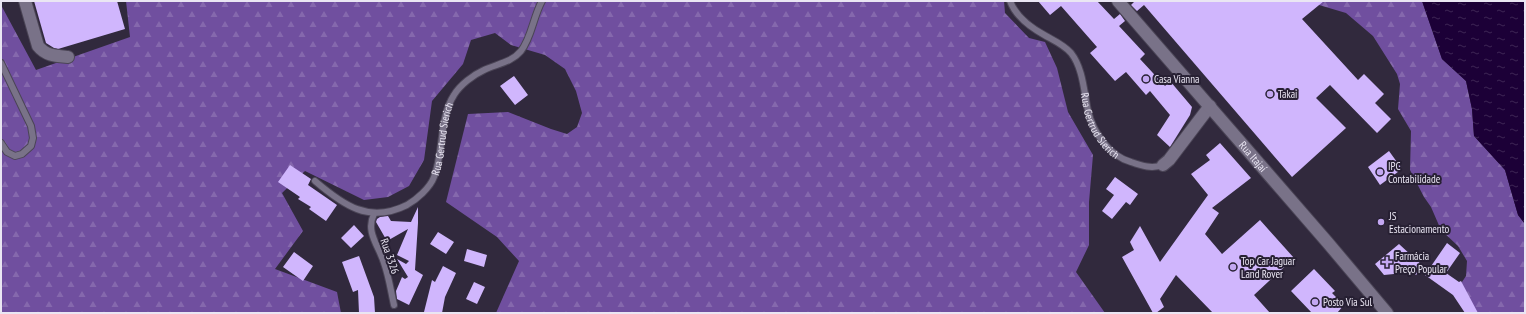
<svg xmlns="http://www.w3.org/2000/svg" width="1526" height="314" font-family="'PT Sans Narrow',sans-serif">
<defs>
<pattern id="forest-firs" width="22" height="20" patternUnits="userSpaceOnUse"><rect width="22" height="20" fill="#704f9f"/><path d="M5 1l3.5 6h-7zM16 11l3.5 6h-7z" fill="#8568ad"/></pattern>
<pattern id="water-ripples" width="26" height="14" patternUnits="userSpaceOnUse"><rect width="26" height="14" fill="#1c0037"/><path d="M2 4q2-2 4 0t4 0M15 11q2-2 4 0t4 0" fill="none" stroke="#3d2554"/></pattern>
</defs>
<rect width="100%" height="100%" fill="#31293d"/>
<!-- forest -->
<path fill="url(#forest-firs)" d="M126 1H1004L1005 13 1029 38 1045 42 1057 68 1068 112 1093 155 1089 202V245L1076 272 1105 313H496L519 261 497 237 446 202 468 114 508 112 551 129 567 134 577 127 582 113 576 91 565 69 545 55 511 45 495 33 471 40 463 64 432 101 424 160 409 186 388 197 364 200 305 171 282 193 303 231 275 269 337 292 341 313H1V5L36 70 130 37Z
M1313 1H1422L1442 59 1466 81 1472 109 1474 136 1505 170 1518 215 1525 224V313H1476L1460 285 1466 276 1467 261 1458 246 1441 230 1431 207 1424 197 1410 170 1411 131 1398 109 1400 84 1397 74 1373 36 1346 13 1319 5Z"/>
<!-- water -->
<path fill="url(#water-ripples)" d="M1422 1H1525V224L1518 215 1505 170 1474 136 1472 109 1466 81 1442 59Z"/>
<!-- building -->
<path fill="#d0b6fd" d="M34 1H117L125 29 58 49 54 48 46 43Z
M1038 1H1097L1114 19 1120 14 1125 21 1119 26 1145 54 1140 59 1165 86 1170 81 1192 107 1190 115 1170 147 1157 135 1170 115 1150 91 1146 95 1126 72 1115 81 1090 53 1097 47 1061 6 1050 15Z
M1135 1H1324L1302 19 1358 80 1364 74 1384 94 1375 103 1391 119 1377 133 1330 85 1316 98 1346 128 1292 177 1144 5 1137 11 1131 5Z
M514 76 528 95 515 105 500 86Z
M1220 143 1251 178 1212 208 1219 213 1205 234 1222 254 1260 220 1294 258 1254 295 1270 313H1213L1176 275 1160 299 1164 307 1156 313H1153L1122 257 1134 250 1130 242 1140 226 1160 262 1208 195 1191 174 1210 160 1206 155Z
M1389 151 1402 169 1380 185 1368 167Z
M290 165 311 179 308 185 337 205 326 221 309 209 311 207 298 199 300 197 278 182Z
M1115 177 1138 194 1130 205 1126 202 1112 219 1102 211 1114 195 1106 189Z
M418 207V223L415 270 423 275 409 305 397 299 396 291 402 277 405 279 408 277 397 259 406 264 409 261 397 255 408 229 387 241 376 222 377 219 380 217 388 216 391 221 411 222Z
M354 225 364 236 351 248 341 238Z
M438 232 454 242 446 254 430 244Z
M1447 243 1460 253 1446 273 1459 282 1461 281 1478 313H1465L1453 295 1425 275Z
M1399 244 1424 267 1416 275 1404 265 1394 274 1384 275 1375 264Z
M467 249 487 255 484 267 464 261Z
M294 252 313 266 303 281 283 267Z
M359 256 374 297 375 313H359L358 290 353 292 342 262Z
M443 266 456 273 445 297 442 313 424 312 432 280 435 282Z
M1314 269 1335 291 1332 293 1344 305 1337 313H1312L1291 291Z
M474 282 485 287 477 304 466 299Z"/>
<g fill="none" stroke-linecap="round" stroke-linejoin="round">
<!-- lane casing -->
<g stroke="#4b4556" stroke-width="8">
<g id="lane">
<path id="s1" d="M1010 1C1016 17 1031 28 1046 36 1055 41 1064 45 1071 53 1083 68 1084 92 1088 111 1093 132 1109 156 1131 162 1142 166 1152 169 1163 165"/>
<path d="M1 63 31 126 33 138 31 146 22 154 15 156 7 152 1 143"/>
<path id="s2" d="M315 181C343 205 369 224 407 205 416 200 430 188 434 177 444 152 439 118 454 95 460 85 473 75 484 70 496 64 511 63 521 51 532 37 533 17 542 1"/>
<path d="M374 214C365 232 379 246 384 263 389 277 391 292 394 305"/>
</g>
</g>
<!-- street casing -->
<g stroke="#4b4556" stroke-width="14">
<path id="street" d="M25 1 38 46C46 56 56 56 68 57
M1163 165 1169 160 1210 106"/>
</g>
<!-- secondary casing -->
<g stroke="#4b4556" stroke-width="14">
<g id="secondary">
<path id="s3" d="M1118 1 1328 243 1387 313"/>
</g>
</g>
<!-- lane -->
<use href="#lane" stroke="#797288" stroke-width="6"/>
<!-- street -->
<use href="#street" stroke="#797288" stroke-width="12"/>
<!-- secondary -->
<use href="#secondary" stroke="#797288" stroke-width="12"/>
</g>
<!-- markers -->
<g fill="#c3a7f2" stroke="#272033" stroke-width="1.5">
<circle cx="1146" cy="79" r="4"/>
<circle cx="1270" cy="94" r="4"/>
<circle cx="1380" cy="172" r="4"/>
<circle cx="1381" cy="222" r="4"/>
<path d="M1385 256h4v4h4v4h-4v4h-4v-4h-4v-4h4z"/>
<circle cx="1233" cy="267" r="4"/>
<circle cx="1315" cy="302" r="4"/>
</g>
<g text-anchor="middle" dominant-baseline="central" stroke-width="4" stroke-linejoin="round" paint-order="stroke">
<!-- poi labels -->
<g font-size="11" fill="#eae6f3" stroke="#272033" text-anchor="start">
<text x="1154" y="79">Casa Vianna</text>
<text x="1278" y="94">Takai</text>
<text x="1388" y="166">IPC<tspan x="1388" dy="13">Contabilidade</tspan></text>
<text x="1389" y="216">JS<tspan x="1389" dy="13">Estacionamento</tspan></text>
<text x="1395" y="256">Farmácia<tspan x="1395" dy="13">Preço Popular</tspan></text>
<text x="1241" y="261">Top Car Jaguar<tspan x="1241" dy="13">Land Rover</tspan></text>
<text x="1323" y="302">Posto Via Sul</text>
</g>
<!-- street labels -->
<g font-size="11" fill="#eae6f3" stroke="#272033">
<text stroke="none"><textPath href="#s1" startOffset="161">Rua Gertrud Sierich</textPath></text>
<text stroke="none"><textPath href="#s2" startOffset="181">Rua Gertrud Sierich</textPath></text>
<text stroke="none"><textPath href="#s3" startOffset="206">Rua Itajaí</textPath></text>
<text transform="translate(390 256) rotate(71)">Rua 3326</text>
</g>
</g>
<!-- border -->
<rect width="1526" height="314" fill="none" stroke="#eae6f3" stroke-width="4"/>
</svg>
